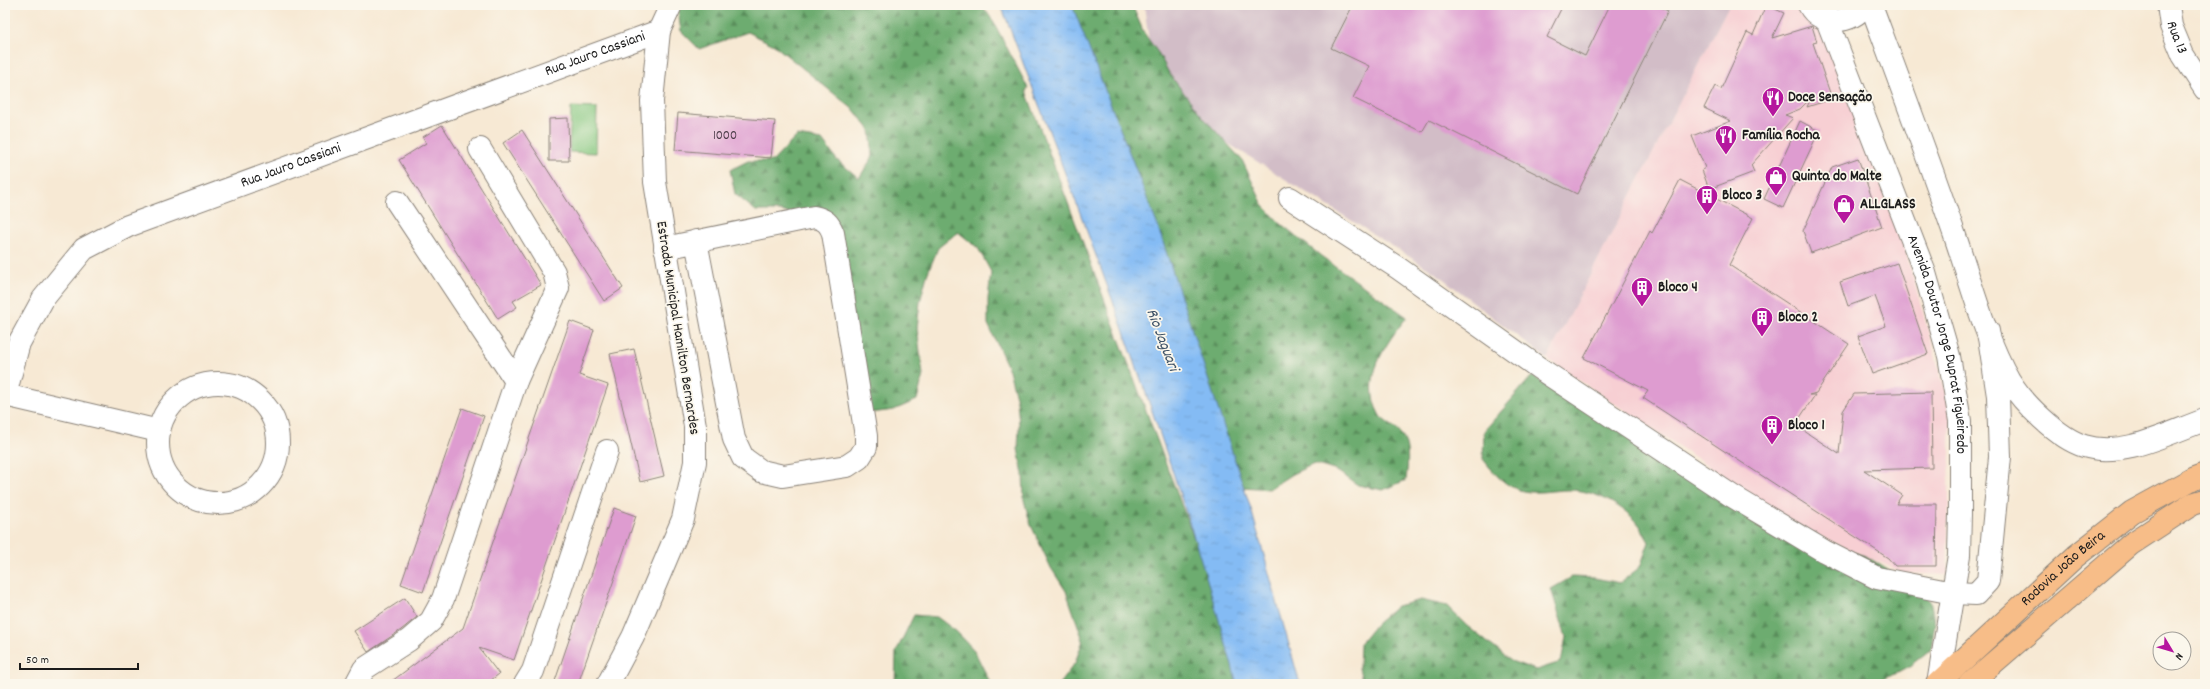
<svg xmlns="http://www.w3.org/2000/svg" width="2210" height="689" font-family="Dekko,sans-serif">
<defs>
<pattern id="forest-firs" width="22" height="20" patternUnits="userSpaceOnUse"><rect width="22" height="20" fill="#6dac6f"/><path d="M5 1l3.5 6h-7zM16 11l3.5 6h-7z" fill="#598b5a"/></pattern>
<pattern id="water-ripples" width="26" height="14" patternUnits="userSpaceOnUse"><rect width="26" height="14" fill="#84bbf4"/><path d="M2 4q2-2 4 0t4 0M15 11q2-2 4 0t4 0" fill="none" stroke="#71a0d1"/></pattern>
</defs>
<rect width="100%" height="100%" fill="#fbf7ec"/>
<filter id="ink" filterUnits="userSpaceOnUse"><feTurbulence type="fractalNoise" baseFrequency=".025" numOctaves="2"/><feDisplacementMap in="SourceGraphic" scale="8" xChannelSelector="R" yChannelSelector="G"/><feConvolveMatrix kernelMatrix="1 2 1 2 8 2 1 2 1" color-interpolation-filters="sRGB"/></filter>
<filter id="wash" filterUnits="userSpaceOnUse"><feTurbulence type="fractalNoise" baseFrequency=".012" numOctaves="4" result="noise"/><feDisplacementMap in="SourceGraphic" scale="16" xChannelSelector="R" yChannelSelector="G"/><feGaussianBlur stdDeviation="0.9" result="paint"/><feColorMatrix in="noise" values="0 0 0 0 0 0 0 0 0 0 0 0 0 0 0 0 0 1.4 0 .05"/><feComposite in="paint" operator="in"/></filter>
<g filter="url(#wash)">
<rect width="100%" height="100%" fill="#f7e9d4"/>
<!-- built -->
<path fill="#f7cfd3" d="M1729 5H1799L1822 29 1905 249 1951 412 1947 575 1904 573 1804 529 1547 359Z"/>
<!-- industrial -->
<path fill="#d2bdc7" d="M1144 5H1729L1547 359 1437 274 1157 99Z"/>
<!-- green -->
<path fill="#87c881" stroke="#52724e" d="M571 107 597 108 596 153 569 152Z"/>
<!-- forest -->
<path fill="url(#forest-firs)" stroke="#446446" d="M677 5H982L993 21 1028 88 1026 91 1233 642 1238 684H1059L1075 663 1083 640 1066 591 1051 568 1030 523 1024 500 1023 474 1018 449 1019 425 1017 401 1009 370 988 324V299L991 272 978 248 958 232 938 248 927 275 920 302 917 328 923 375 917 400 894 410 871 413 827 224 781 211H756L735 194 730 170 748 161H773L797 136 822 140 837 160 859 178 873 156 870 130 854 110 774 45 748 32 699 49 681 31Z
M1055 5H1132L1144 33 1159 54 1170 75 1202 116 1242 160 1263 205 1280 223 1321 256 1407 317C1386 343 1360 379 1379 414 1381 419 1390 424 1395 428 1411 441 1408 462 1406 480L1383 490 1358 485 1337 471 1314 464 1292 474 1269 489 1243 487Z
M1532 376 1843 550 1866 556 1908 583 1930 601 1935 624 1931 649 1911 665 1875 684H1363L1359 668 1360 644 1376 624 1397 606 1421 600 1447 606 1467 626 1511 661 1536 670 1561 662 1566 637 1551 589 1572 577 1595 578 1620 583 1640 567 1649 542C1645 536 1642 527 1636 521 1621 505 1592 489 1568 490 1553 490 1538 494 1523 491 1505 487 1494 473 1483 459L1484 431Z
M914 615 937 617 957 632 974 650 991 684H895L896 652Z"/>
<!-- water -->
<path fill="url(#water-ripples)" stroke="#506c88" d="M1001 5H1072L1157 224 1251 509 1300 684H1237C1175 453 1086 229 1001 5Z"/>
<g id="blocks">
<!-- building -->
<path fill="#de9cd0" d="M1353 5H1563L1547 37 1585 56 1610 5H1656L1668 11 1577 194 1429 120 1422 132 1353 98 1369 66 1331 48Z
M1766 5 1784 13 1772 38 1812 26 1817 42 1813 43 1832 99 1807 107 1811 98 1800 109 1785 115 1793 118 1751 165 1754 172 1709 189 1702 170 1705 168 1692 136 1731 121 1704 108 1715 86 1721 89 1747 32 1753 35Z
M678 113 775 121 771 158 675 150Z
M568 118 569 161H549V119Z
M1800 121 1819 131 1783 208 1764 199Z
M442 125 541 285 513 301 517 307 498 319 399 160 426 143 423 137Z
M522 130 623 288 604 301 503 143Z
M1858 158 1882 227 1811 253 1803 231 1832 167Z
M1680 180 1753 218 1729 265 1849 344 1816 393 1809 395H1815L1795 425 1839 454 1843 411 1854 394 1931 392 1932 468 1864 470 1902 495 1896 504H1937L1936 566H1895L1888 558 1643 398 1648 391 1584 358 1650 231 1652 233Z
M1897 263 1928 354 1872 374 1858 336 1886 326 1875 296 1848 306 1840 282Z
M570 321 594 330 579 375 608 385 514 660 479 648 499 674 486 684H388L463 628Z
M634 349 664 476 640 482 610 354Z
M462 408 484 416 423 592 401 584Z
M614 508 636 516 578 684H554Z
M405 598 417 617 401 630 368 652 354 631Z"/>
</g>
</g>
<g filter="url(#ink)">
<use href="#blocks" fill-opacity="0" stroke="#8a8278" stroke-width="1"/>
<g fill="none" stroke-linecap="round" stroke-linejoin="round">
<!-- minor casing -->
<g stroke="#8a8278" stroke-width="24">
<g id="minor">
<path d="M1809 5C1820 27 1853 24 1865 5"/>
<path d="M1871 5C1900 83 1929 160 1956 239 1971 283 1986 340 2009 380 2023 403 2058 438 2084 446 2123 458 2168 433 2205 420"/>
<path id="s1" d="M2168 5 2171 26 2183 55 2205 89"/>
<path id="s2" d="M1827 20 1925 273 1949 356 1960 421V514L1959 555 1938 684"/>
<path d="M1290 198 1398 268 1539 368 1732 496 1824 551 1877 578 1953 593 1976 594 1988 581 2000 457 1998 396 1988 331"/>
<path d="M397 202 516 381"/>
<path d="M665 248 814 217C825 219 829 223 833 233L866 436V447L859 458 847 466 783 476 761 471 743 458 734 439 696 241"/>
<circle cx="218" cy="443" r="60"/>
<path id="s3" d="M5 395 19 343 43 299 84 249 128 226 659 31"/>
<path d="M5 395 159 431"/>
<path d="M356 684 364 669 409 640 431 621 443 599 516 381 558 288 554 272 480 149"/>
<path d="M525 684 533 671 607 451"/>
<path d="M608 684 633 637 683 519 695 462V426L655 182 652 101 659 31 671 5"/>
</g>
</g>
<!-- major casing -->
<g stroke="#8a8278" stroke-width="24">
<g id="major">
<path id="s4" d="M1937 684 2076 556 2132 512 2194 478 2205 474"/>
<path d="M1969 684 2131 544 2192 504 2205 500"/>
</g>
</g>
<!-- minor -->
<use href="#minor" stroke="#fff" stroke-width="22"/>
<!-- major -->
<use href="#major" stroke="#f7bd88" stroke-width="22"/>
</g>
</g>
<!-- icons -->
<defs>
<g id="restaurant-pin" transform="scale(1.15)"><path d="M0 17L-7.5 6A9.5 9.5 0 1 1 7.5 6Z" fill="#b5179e" stroke="#fbf7ec"/><path d="M-5-6h1v4h1v-4h1v4h1v-4h1v5L-1.5 .5V6h-2V.5L-5-1ZM5-6V6H3V1.5H1.5Q1.5-4 5-6Z" fill="#fff"/></g>
<g id="shop-pin" transform="scale(1.15)"><path d="M0 17L-7.5 6A9.5 9.5 0 1 1 7.5 6Z" fill="#b5179e" stroke="#fbf7ec"/><path d="M-5-2.5h2.3a2.7 3.5 0 0 1 5.4 0H5L5.5 6h-11ZM-1.5-2.5h3a1.5 2.3 0 0 0-3 0Z" fill="#fff"/></g>
<g id="building-pin" transform="scale(1.15)"><path d="M0 17L-7.5 6A9.5 9.5 0 1 1 7.5 6Z" fill="#b5179e" stroke="#fbf7ec"/><path d="M-4-6H4V6H1V3H-1V6H-4ZM-2.5-4.3h1.7v1.8h-1.7ZM.8-4.3h1.7v1.8H.8ZM-2.5-1h1.7V.8h-1.7ZM.8-1h1.7V.8H.8Z" fill="#fff"/></g>
</defs>
<g fill-rule="evenodd">
<use href="#restaurant-pin" x="1773" y="98"/>
<use href="#restaurant-pin" x="1726" y="136"/>
<use href="#shop-pin" x="1776" y="177"/>
<use href="#building-pin" x="1707" y="196"/>
<use href="#shop-pin" x="1844" y="205"/>
<use href="#building-pin" x="1642" y="288"/>
<use href="#building-pin" x="1762" y="318"/>
<use href="#building-pin" x="1772" y="426"/>
</g>
<g text-anchor="middle" dominant-baseline="central" stroke-width="3.5" stroke-linejoin="round" paint-order="stroke">
<!-- number labels -->
<g font-size="13" fill="#4c3c49">
<text x="725" y="136">1000</text>
</g>
<!-- street labels -->
<g font-size="15" fill="#1c1c1c" stroke="#fbf7ec">
<text stroke="none"><textPath href="#s1" startOffset="34">Rua 13</textPath></text>
<text stroke="none"><textPath href="#s3" startOffset="716">Rua Jauro Cassiani</textPath></text>
<text stroke="none"><textPath href="#s3" startOffset="392">Rua Jauro Cassiani</textPath></text>
<text transform="translate(677 328) rotate(81)">Estrada Municipal Hamilton Bernardes</text>
<text stroke="none"><textPath href="#s2" startOffset="344">Avenida Doutor Jorge Duprat Figueiredo</textPath></text>
<text stroke="none"><textPath href="#s4" startOffset="171">Rodovia João Beira</textPath></text>
</g>
<!-- poi labels -->
<g font-size="15" font-weight="bold" fill="#1c1c1c" stroke="#fbf7ec" text-anchor="start">
<text x="1788" y="98">Doce Sensação</text>
<text x="1742" y="136">Família Rocha</text>
<text x="1792" y="177">Quinta do Malte</text>
<text x="1722" y="196">Bloco 3</text>
<text x="1860" y="205">ALLGLASS</text>
<text x="1658" y="288">Bloco 4</text>
<text x="1778" y="318">Bloco 2</text>
<text x="1788" y="426">Bloco 1</text>
</g>
<!-- water labels -->
<g font-size="16" font-style="italic" fill="#405468" stroke="#fbf7ec">
<text transform="translate(1162 340) rotate(69)">Rio Jaguari</text>
</g>
</g>
<!-- margin -->
<rect width="2210" height="689" fill="none" stroke="#fbf7ec" stroke-width="20"/>
<!-- north arrow -->
<g transform="translate(2172 651) rotate(128)"><circle r="19" fill="#fbf7ec" stroke="#a29f99"/>
<path d="M0-3L7 15L0 10L-7 15Z" fill="#b5179e"/>
<text y="-6" font-size="11" font-weight="bold" text-anchor="middle" fill="#1c1c1c">N</text>
</g>
<!-- scale -->
<path d="M20 663v6h118v-6" fill="none" stroke="#1c1c1c" stroke-width="2"/>
<text x="26" y="663" font-size="12" fill="#1c1c1c" stroke="#fbf7ec" stroke-width="3" paint-order="stroke">50 m</text>
</svg>
